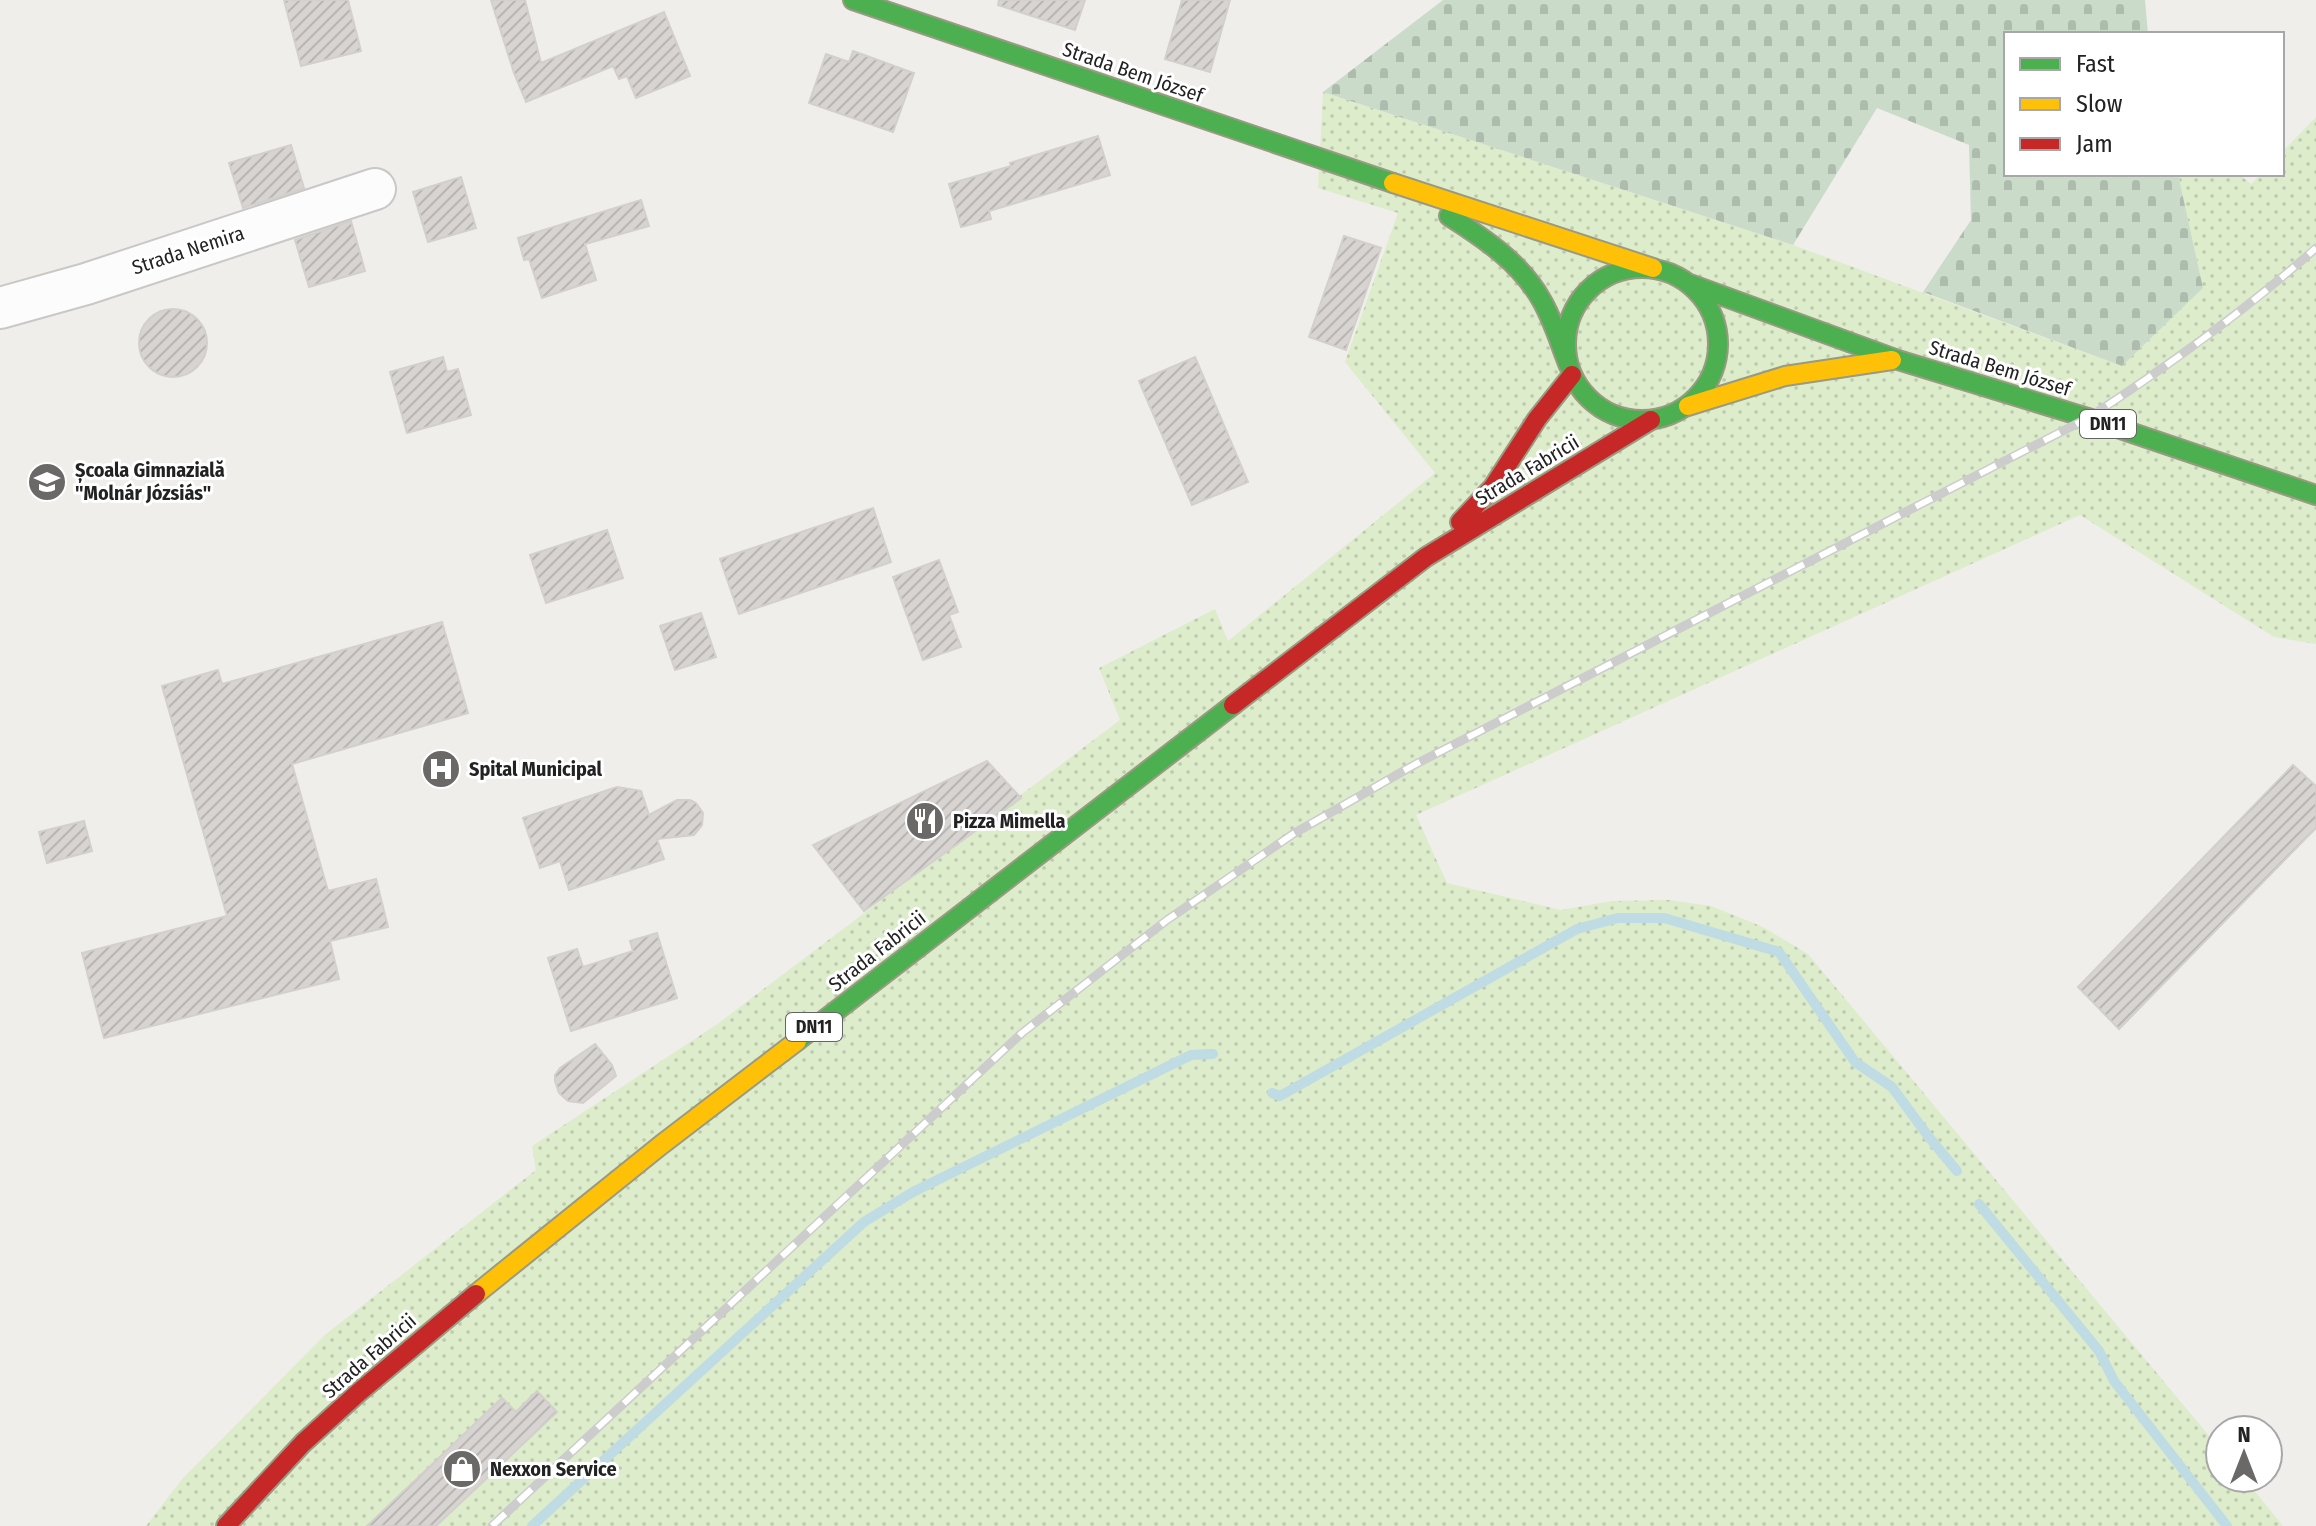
<svg xmlns="http://www.w3.org/2000/svg" width="2316" height="1526" font-family="'Fira Sans Condensed',sans-serif">
<defs>
<pattern id="grass-dots" width="8" height="8" patternUnits="userSpaceOnUse" patternTransform="scale(2)"><rect width="8" height="8" fill="#ddeccb"/><path d="M2 2h.1M6 6h.1" fill="none" stroke="#bdcaae" stroke-width="1.8" stroke-linecap="round"/></pattern>
<pattern id="cemetery-stones" width="16" height="16" patternUnits="userSpaceOnUse" patternTransform="scale(2)"><rect width="16" height="16" fill="#cadbca"/><path d="M2 7V4a2 2 0 0 1 4 0v3zM10 15v-3a2 2 0 0 1 4 0v3z" fill="#adbcad"/></pattern>
<pattern id="building-hatch" width="6" height="6" patternUnits="userSpaceOnUse" patternTransform="scale(2)"><rect width="6" height="6" fill="#d7d4d2"/><path d="M-1 1l2-2M0 6l6-6M5 7l2-2" fill="none" stroke="#b8b6b4"/></pattern>
</defs>
<rect width="100%" height="100%" fill="#f0eeeb"/>
<!-- grass -->
<path fill="url(#grass-dots)" d="M1323 92 1793 245 2122 366 2203 288 2178 174H2239L2251 184 2261 174H2282V152L2316 117V644L2274 637 2080 515 1416 815 1447 883 1561 910 1612 901 1668 900 1711 906 1763 927 1808 954 2220 1449V1478H2244L2283 1526H146L183 1478 326 1334 536 1170 532 1146 716 1025 1120 720 1099 668 1215 609 1228 641 1435 473 1345 362 1398 213 1318 188Z"/>
<!-- cemetery -->
<path fill="url(#cemetery-stones)" d="M1443 0H2145L2148 34H2006V174H2178L2203 288 2122 366 1923 292 1971 220 1969 145 1877 108 1793 245 1323 92Z"/>
<g fill="none" stroke-linecap="round" stroke-linejoin="round">
<!-- stream -->
<path stroke="#bfdbe3" stroke-width="10" d="M1272 1093 1280 1096 1577 929 1618 918H1664L1779 952 1855 1062 1892 1087 1928 1136 1957 1171
M1979 1204 2099 1351 2114 1381 2227 1526
M532 1526 864 1222 913 1192 1191 1055 1213 1054"/>
</g>
<!-- building -->
<path fill="url(#building-hatch)" stroke="#d3d0cc" stroke-width="2" d="M284 0H348L361 51 301 66Z
M491 0H525L541 63 664 12 690 76 636 98 627 76 619 79 613 66 526 102 514 73Z
M999 0H1085L1075 30 998 5Z
M1182 0H1230L1210 72 1165 59Z
M853 51 914 73 893 132 809 103 826 54 849 62Z
M1098 136 1110 175 989 211 991 219 961 227 949 184 1011 166 1010 163Z
M291 145 304 188 243 208 229 163Z
M461 177 476 228 428 242 413 192Z
M641 200 649 226 585 244 596 280 542 298 529 259 524 260 518 238Z
M351 221 365 271 309 287 295 240Z
M1344 236 1381 248 1346 350 1309 337Z
M139 343a34 34 0 1 1 68 0a34 34 0 1 1-68 0Z
M443 357 447 372 458 369 471 415 407 433 390 372Z
M1195 357 1248 482 1192 505 1139 381Z
M873 508 891 562 739 614 720 559Z
M607 530 623 578 546 603 530 555Z
M939 560 958 612 949 615 961 647 923 660 893 577Z
M701 613 716 657 675 670 660 626Z
M442 622 468 713 292 764 328 891 376 879 388 927 330 941 339 979 104 1038 82 953 227 916 162 686 218 670 222 684Z
M987 761 1021 798 864 911 813 845Z
M2293 765 2316 786V828L2119 1029 2078 987Z
M617 787 641 791 649 815 677 800H690L696 803 703 813 702 825 694 835 657 839 664 859 569 890 560 861 540 868 523 818Z
M84 821 92 851 47 863 39 832Z
M657 933 677 998 571 1031 548 958 577 949 583 967 633 951 630 941Z
M595 1044 612 1065 616 1076 583 1103 568 1101 559 1093 555 1081V1075L560 1068Z
M537 1391 557 1412 436 1526H367L502 1398 516 1412Z"/>
<g fill="none" stroke-linecap="round" stroke-linejoin="round">
<!-- street casing -->
<g stroke="#c9c8c7" stroke-width="44">
<path id="street" d="M0 308 86 284 375 189"/>
</g>
<!-- fast casing -->
<g stroke="#999a82" stroke-width="22">
<path id="fast" d="M853 0 1393 183
M1449 216C1485 239 1521 263 1542 301 1554 322 1560 344 1569 366
M1566 344a76 76 0 1 1 152 0a76 76 0 1 1-152 0Z
M1690 284 1898 360 2088 418 2316 495
M797 1041 1233 705"/>
</g>
<!-- slow casing -->
<g stroke="#999a82" stroke-width="22">
<path id="slow" d="M1393 183 1653 268
M1688 406 1785 376 1892 360
M476 1294 661 1145 797 1041"/>
</g>
<!-- jam casing -->
<g stroke="#999a82" stroke-width="22">
<path id="jam" d="M1460 522 1493 487 1537 419 1572 375
M1233 705 1426 557 1651 420
M226 1526 303 1443 358 1393 476 1294"/>
</g>
<!-- street -->
<use href="#street" stroke="#fdfcfc" stroke-width="40"/>
<!-- fast -->
<use href="#fast" stroke="#4caf50" stroke-width="18"/>
<!-- slow -->
<use href="#slow" stroke="#ffc107" stroke-width="18"/>
<!-- jam -->
<use href="#jam" stroke="#c62828" stroke-width="18"/>
<!-- rail casing -->
<g stroke="#ccc" stroke-width="9">
<path id="rail" d="M492 1526 1022 1033 1167 920 1293 834 1414 765 2088 418C2168 366 2245 311 2316 248"/>
</g>
<!-- rail -->
<use href="#rail" stroke="#fff" stroke-width="6" stroke-dasharray="18" stroke-linecap="butt"/>
</g>
<!-- icons -->
<defs>
<g id="school-disc" transform="scale(2)"><circle r="9.5" fill="#6a6968" stroke="#fff"/><path d="M0-5L7-2L0 1L-7-2ZM-4 1L0 2.5L4 1V4Q0 6-4 4Z" fill="#fff"/></g>
<g id="hospital-disc" transform="scale(2)"><circle r="9.5" fill="#6a6968" stroke="#fff"/><path d="M-5-5h3v3.5h4V-5h3V5h-3V1.5h-4V5h-3Z" fill="#fff"/></g>
<g id="restaurant-disc" transform="scale(2)"><circle r="9.5" fill="#6a6968" stroke="#fff"/><path d="M-5-6h1v4h1v-4h1v4h1v-4h1v5L-1.5 .5V6h-2V.5L-5-1ZM5-6V6H3V1.5H1.5Q1.5-4 5-6Z" fill="#fff"/></g>
<g id="shop-disc" transform="scale(2)"><circle r="9.5" fill="#6a6968" stroke="#fff"/><path d="M-5-2.5h2.3a2.7 3.5 0 0 1 5.4 0H5L5.5 6h-11ZM-1.5-2.5h3a1.5 2.3 0 0 0-3 0Z" fill="#fff"/></g>
</defs>
<g fill-rule="evenodd">
<use href="#school-disc" x="47" y="482"/>
<use href="#hospital-disc" x="441" y="769"/>
<use href="#restaurant-disc" x="925" y="821"/>
<use href="#shop-disc" x="462" y="1469"/>
</g>
<g text-anchor="middle" dominant-baseline="central" stroke-width="6" stroke-linejoin="round" paint-order="stroke">
<!-- shield labels -->
<g fill="#fff" stroke="#646464" stroke-width="2">
<rect x="2080" y="410" width="56" height="28" rx="6"/>
<rect x="786" y="1013" width="56" height="28" rx="6"/>
</g>
<g font-size="18" font-weight="bold" fill="#222">
<text x="2108" y="424">DN11</text>
<text x="814" y="1027">DN11</text>
</g>
<!-- street labels -->
<g font-size="20" fill="#222" stroke="#fff">
<text transform="translate(1133 72) rotate(19)">Strada Bem József</text>
<text transform="translate(188 250) rotate(-18)">Strada Nemira</text>
<text transform="translate(2000 368) rotate(17)">Strada Bem József</text>
<text transform="translate(1527 470) rotate(-31)">Strada Fabricii</text>
<text transform="translate(877 951) rotate(-38)">Strada Fabricii</text>
<text transform="translate(369 1356) rotate(-41)">Strada Fabricii</text>
</g>
<!-- poi labels -->
<g font-size="20" font-weight="bold" fill="#222" stroke="#fff" text-anchor="start">
<text x="75" y="470">Școala Gimnazială<tspan x="75" dy="23">"Molnár Józsiás"</tspan></text>
<text x="469" y="769">Spital Municipal</text>
<text x="953" y="821">Pizza Mimella</text>
<text x="490" y="1469">Nexxon Service</text>
</g>
</g>
<!-- legend -->
<rect x="2004" y="32" width="280" height="144" fill="#ffffff" stroke="#a7a7a7" stroke-width="2"/>
<rect x="2020" y="58" width="40" height="12" fill="#4caf50" stroke="#a7a7a7" stroke-width="2"/>
<text x="2076" y="72" font-size="24" fill="#222222">Fast</text>
<rect x="2020" y="98" width="40" height="12" fill="#ffc107" stroke="#a7a7a7" stroke-width="2"/>
<text x="2076" y="112" font-size="24" fill="#222222">Slow</text>
<rect x="2020" y="138" width="40" height="12" fill="#c62828" stroke="#a7a7a7" stroke-width="2"/>
<text x="2076" y="152" font-size="24" fill="#222222">Jam</text>
<!-- north arrow -->
<g transform="translate(2244 1454)"><circle r="38" fill="#ffffff" stroke="#a7a7a7" stroke-width="2"/>
<path d="M0-6L14 30L0 20L-14 30Z" fill="#6a6968"/>
<text y="-12" font-size="22" font-weight="bold" text-anchor="middle" fill="#222222">N</text>
</g>
</svg>
